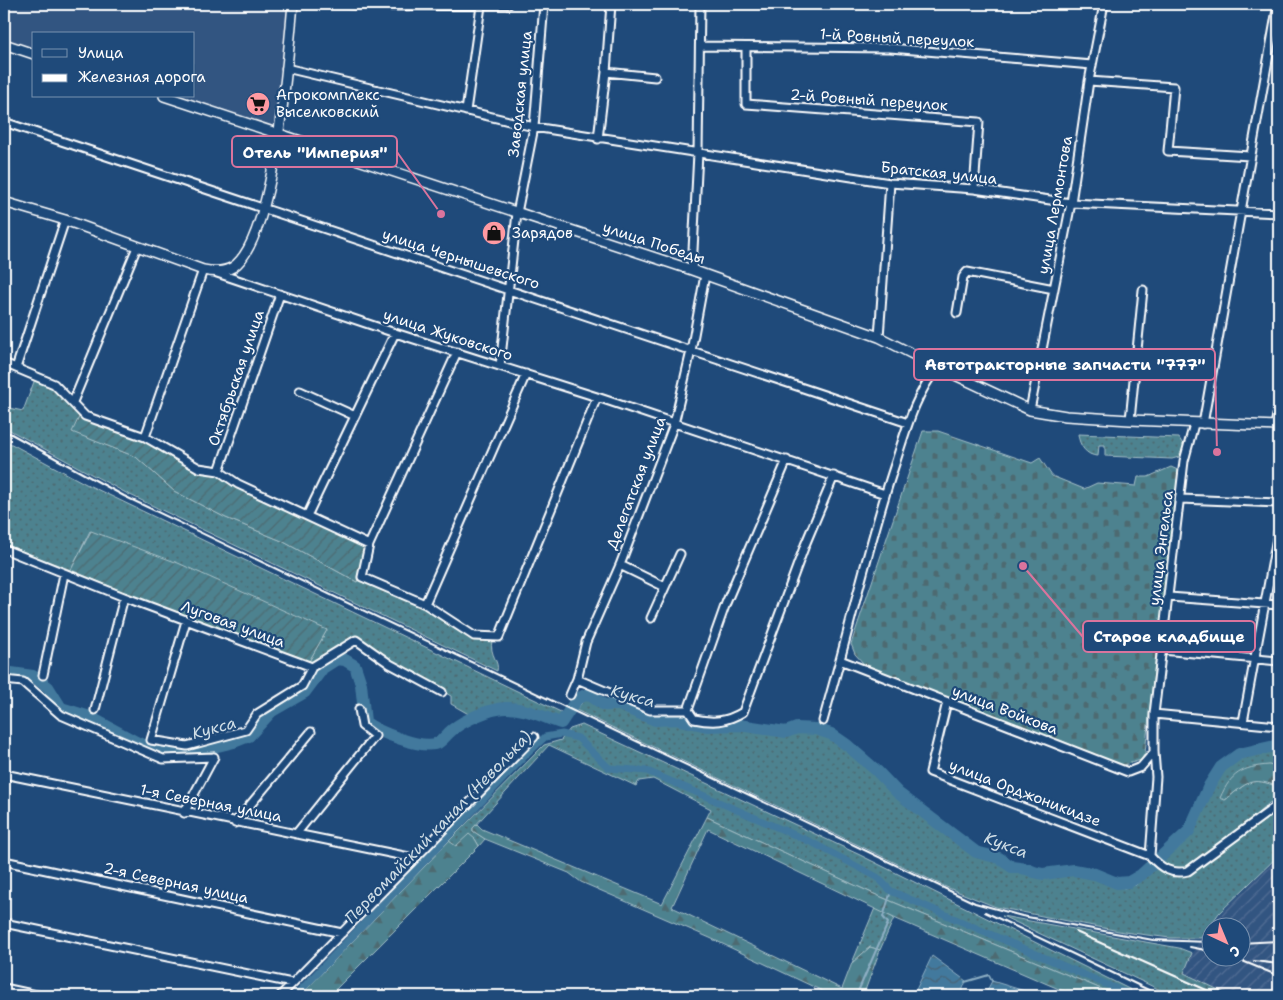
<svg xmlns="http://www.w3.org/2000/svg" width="1283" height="1000" font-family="'Shantell Sans',sans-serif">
<defs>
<pattern id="industrial-furrows" width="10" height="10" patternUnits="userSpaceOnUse" patternTransform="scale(1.25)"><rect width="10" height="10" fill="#335481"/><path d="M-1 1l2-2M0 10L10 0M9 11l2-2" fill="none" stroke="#526e94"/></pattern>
<pattern id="grass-dots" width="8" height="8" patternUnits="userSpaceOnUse" patternTransform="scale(1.25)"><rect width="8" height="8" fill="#4e828f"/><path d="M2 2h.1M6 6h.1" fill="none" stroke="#4d6a71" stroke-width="1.8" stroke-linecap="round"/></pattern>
<pattern id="forest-firs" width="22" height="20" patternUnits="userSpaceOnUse" patternTransform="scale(1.25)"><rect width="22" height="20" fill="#4e828f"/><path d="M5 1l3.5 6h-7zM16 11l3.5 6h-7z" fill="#4d6a71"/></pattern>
<pattern id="cemetery-stones" width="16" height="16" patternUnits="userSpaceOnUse" patternTransform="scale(1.25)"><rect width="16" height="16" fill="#4e828f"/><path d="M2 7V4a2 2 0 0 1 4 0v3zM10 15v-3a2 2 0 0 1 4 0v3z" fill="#4d6a71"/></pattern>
<pattern id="garden-furrows" width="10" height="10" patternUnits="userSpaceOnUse" patternTransform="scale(1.25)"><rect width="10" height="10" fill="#4e828f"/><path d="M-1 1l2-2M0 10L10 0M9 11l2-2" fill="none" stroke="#4d6a71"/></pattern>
<pattern id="water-waves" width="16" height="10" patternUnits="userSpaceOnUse" patternTransform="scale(1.25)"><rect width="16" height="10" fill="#42799d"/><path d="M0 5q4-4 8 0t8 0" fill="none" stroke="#476274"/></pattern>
</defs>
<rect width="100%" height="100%" fill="#1f4a7a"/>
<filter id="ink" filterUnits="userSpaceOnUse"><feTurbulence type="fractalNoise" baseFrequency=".02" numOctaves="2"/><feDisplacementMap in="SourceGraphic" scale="10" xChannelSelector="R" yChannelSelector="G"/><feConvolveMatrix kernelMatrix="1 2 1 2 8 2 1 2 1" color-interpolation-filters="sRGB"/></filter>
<g filter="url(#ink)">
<!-- built -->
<path fill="#335481" d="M4 4 288 5 274 126 184 96H194V34H34V47L4 38Z"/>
<!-- industrial -->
<path fill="url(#industrial-furrows)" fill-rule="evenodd" d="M1279 855V996H1231L1183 973 1192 953 1208 926ZM1210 928H1240V958H1210Z"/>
<!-- grass -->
<path fill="url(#grass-dots)" stroke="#a6c0c7" d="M35 379C54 388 67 399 80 415L73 432 136 457 174 491 226 518 282 541 357 582 359 577 365 583 424 607 467 636 492 640C489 656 500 661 497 671L126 493 4 427V407L23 411Z
M1078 434 1179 438 1184 446 1179 457 1172 459 1105 456V445H1099L1098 456C1086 456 1079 445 1078 434Z
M4 440 86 484 565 714 558 721 513 705 493 708 472 716 451 704V696L391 662 357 640 312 664 308 663 327 630 90 531 71 570 4 544Z
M590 698 602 707 620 709 654 723 675 721 708 729 739 727 784 735 797 731H816L830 736 846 747 896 795 956 842 975 854 998 861 1011 869 1026 870 1043 876 1074 872 1124 888 1136 885 1155 867 1172 877 1182 876 1233 842 1279 806V855L1219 913 1201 938H1170L1124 932 996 907 946 887 576 710 584 700Z
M582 725 860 855 1131 990 1127 996H1118L874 894 707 817 711 809 653 779 639 781 636 786 549 745 473 828V831L485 839 479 846 475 839 456 847 449 841 544 745 561 740 570 729Z
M1279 749V768L1269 765 1225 800C1248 782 1250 776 1279 787V799L1269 803 1229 840 1185 870 1165 867 1162 860C1171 853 1183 846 1189 837 1200 821 1204 804 1211 787 1224 759 1252 754 1279 749Z
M875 908 894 918 880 950 870 947 852 963Z
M1002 916 1179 948 1192 953 1184 973 1231 996H1173Z"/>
<!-- forest -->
<path fill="url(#forest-firs)" stroke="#a6c0c7" d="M1269 765 1279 768V787C1250 776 1248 782 1225 800L1220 798C1231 773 1242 767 1269 765Z
M707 817 874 894 1118 996H1075L894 918 708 829 672 907 842 989 852 963 870 947 880 950 863 996H833L710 938 581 882 569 873 485 839 473 831V828L477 824 482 829 662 904Z
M469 834 475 839 479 846 329 996H300L449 841 456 846Z"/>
<!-- cemetery -->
<path fill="url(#cemetery-stones)" stroke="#a6c0c7" d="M923 431H938L1032 463 1040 458 1052 476 1084 489 1097 483 1136 486 1138 477H1148L1171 467 1180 471 1181 479 1157 644 1145 753 1141 760 1120 766 1060 740 994 719 864 664 855 654 851 644Z"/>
<!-- garden -->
<path fill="url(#garden-furrows)" stroke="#a6c0c7" d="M80 415 143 440 199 471 218 474 238 487 365 546 357 582 282 541 226 518 174 491 136 457 72 432Z
M91 531 178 563 327 630 308 663 143 600 71 570Z"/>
<!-- water -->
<path fill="url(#water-waves)" stroke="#8eafc4" d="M932 956 966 981 960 996H913Z
M992 981 1041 996H984Z"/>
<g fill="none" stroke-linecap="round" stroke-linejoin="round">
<!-- stream -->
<path stroke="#8eafc4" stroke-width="2" d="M965 982 989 975 992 981
M856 996 888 923 883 917 891 891"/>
<!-- canal -->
<path stroke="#42799d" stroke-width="7" d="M295 996 524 757 545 737 562 734 578 738 609 768 647 771 811 842 877 877 891 891 1133 996"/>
<!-- river -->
<path stroke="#42799d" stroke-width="12" d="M4 672 33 676 48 687 61 708 90 717 138 743 168 754 197 751 234 742 249 736 272 711 305 692 323 668 337 659 345 660 355 666 361 684 365 722C378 732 422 750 438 743 443 740 447 734 452 730 464 720 489 709 505 708 524 707 543 717 561 723L577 699 585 695 591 696 604 705H619L655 720 675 719 707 726 739 725 786 732 797 728 816 729 831 734 847 745 877 771 898 793 976 852 999 858 1012 867 1027 869 1034 872 1043 874 1074 870 1095 874 1117 883 1129 882 1141 875 1189 831 1209 786 1221 767 1239 754 1279 745"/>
<!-- minor casing -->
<g stroke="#fff" stroke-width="11">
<path id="minor" d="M333 4 387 6 509 4
M700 46 890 48 1092 65
M746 47V104L979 122 974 189
M286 68 534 127 890 183 974 189 1071 203 1279 213
M606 72 655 77
M1089 81 1174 87 1168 151 1250 156
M466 111 481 6
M4 122 908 423
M598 139 606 72 611 4
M692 270 698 153 700 4
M217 273 395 333 597 397 885 494
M957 313 963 277 967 272 1054 289
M879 337 890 183
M457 352 369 545 362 577 425 604 474 636 499 637 597 397
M4 363 54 384 85 416 145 437 199 468 219 471 238 484 369 545
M500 366 517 213 534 127 544 4
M938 367C915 395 907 427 896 461 874 526 858 593 840 660L1128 772 1141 767 1154 752
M16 368 65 220
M300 391 355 416
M73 402 137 247
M1030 410 1071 203 1089 81 1104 4
M1130 420 1143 290
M1203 424 1278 4
M1275 425 1279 405
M145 437 203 270
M219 471 280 294
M1181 499 1279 503
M307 516 395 333
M4 549 124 597 312 667 356 640 390 664 442 692
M620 565 665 587
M1169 597 1279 605
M425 604 526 374
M651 618 680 554
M186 621 151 740 187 746 246 730 257 714 302 686 312 667
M1162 650 1279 661
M43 675 64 574
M577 679 650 710H688L694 719C714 723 726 722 743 712L805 545 834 476
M4 680 23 682 61 715 163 759 214 757
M570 695 577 679 586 642 620 565 674 424 691 351 705 275
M947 702 930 772 1150 856C1161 868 1171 875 1188 871L1279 804
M95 710 124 597
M688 710 726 603 787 460
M1154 714 1279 726
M823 721 840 660
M1243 722 1279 527
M4 774 414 858
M184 813 214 757
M235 823 311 732
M296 834 375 736 362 726 359 709
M1150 856 1156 777 1154 752V714L1184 461 1194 424
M4 861 342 933
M4 923 292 983
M4 988 41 996
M280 996 534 737"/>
</g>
<!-- tertiary casing -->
<g stroke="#fff" stroke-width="12">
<path id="tertiary" d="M4 44 34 54
M164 96 692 270 879 337 938 367 1030 410 1066 416 1130 420 1279 426
M4 202 65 220 203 270C213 272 223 273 233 267 275 239 288 56 293 4"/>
</g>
<!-- minor -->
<use href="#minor" stroke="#1f4a7a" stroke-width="7"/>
<!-- tertiary -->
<use href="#tertiary" stroke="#1f4a7a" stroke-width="9"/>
<!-- rail -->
<path stroke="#fff" stroke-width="2" d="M4 430 124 496 975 903 1022 916 1153 940 1210 942
M985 912 1161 996
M1076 932 1220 996
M1240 943 1279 941
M1190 947 1210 951
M1235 958 1279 976
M1254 961 1279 964"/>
</g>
</g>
<!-- icons -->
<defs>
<g id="supermarket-disc" transform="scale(1.25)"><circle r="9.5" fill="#ff9aa2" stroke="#1f4a7a"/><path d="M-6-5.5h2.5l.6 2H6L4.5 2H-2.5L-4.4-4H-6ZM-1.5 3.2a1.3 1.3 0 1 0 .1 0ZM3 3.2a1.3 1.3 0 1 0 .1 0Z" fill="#111"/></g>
<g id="shop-disc" transform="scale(1.25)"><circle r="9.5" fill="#ff9aa2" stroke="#1f4a7a"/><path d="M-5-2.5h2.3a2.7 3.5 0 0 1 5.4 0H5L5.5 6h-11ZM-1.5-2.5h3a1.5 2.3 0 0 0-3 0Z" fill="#111"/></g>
</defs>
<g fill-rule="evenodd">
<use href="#supermarket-disc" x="258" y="104"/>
<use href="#shop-disc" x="494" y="233"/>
</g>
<g text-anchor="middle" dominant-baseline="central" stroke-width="4.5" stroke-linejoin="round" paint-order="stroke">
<!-- street labels -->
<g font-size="15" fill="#fff" stroke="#1f4a7a">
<text transform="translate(897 38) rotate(3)">1-й Ровный переулок</text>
<text transform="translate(520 94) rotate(-84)">Заводская улица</text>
<text transform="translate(869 100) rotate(4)">2-й Ровный переулок</text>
<text transform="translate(939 173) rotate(6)">Братская улица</text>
<text transform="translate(1055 205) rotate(-80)">улица Лермонтова</text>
<text transform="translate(654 243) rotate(18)">улица Победы</text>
<text transform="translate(461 259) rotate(18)">улица Чернышевского</text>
<text transform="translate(448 335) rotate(18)">улица Жуковского</text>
<text transform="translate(236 378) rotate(-71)">Октябрьская улица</text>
<text transform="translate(636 483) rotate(-69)">Делегатская улица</text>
<text transform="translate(1161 548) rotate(-83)">улица Энгельса</text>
<text transform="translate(233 624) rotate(20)">Луговая улица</text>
<text transform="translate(1005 710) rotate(21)">улица Войкова</text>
<text transform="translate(1025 793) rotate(21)">улица Орджоникидзе</text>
<text transform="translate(211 803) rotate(11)">1-я Северная улица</text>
<text transform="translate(176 883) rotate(12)">2-я Северная улица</text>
</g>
<!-- poi labels -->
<g font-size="15" fill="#fff" stroke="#1f4a7a" text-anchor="start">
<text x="276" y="95">Агрокомплекс<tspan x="276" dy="17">Выселковский</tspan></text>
<text x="512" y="233">Зарядов</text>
</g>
<!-- water labels -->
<g font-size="16" font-style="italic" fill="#d0dee6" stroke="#1f4a7a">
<text transform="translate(633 696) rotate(16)">Кукса</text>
<text transform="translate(214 728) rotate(-15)">Кукса</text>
<text transform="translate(438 827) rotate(-46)">Первомайский канал (Неволька)</text>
<text transform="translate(1006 845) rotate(21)">Кукса</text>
</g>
</g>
<!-- callouts -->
<path fill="none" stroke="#da749d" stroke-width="2" d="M441 214L397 152M1217 452L1215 365M1023 566L1083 637"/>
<g fill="#da749d" stroke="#1f4a7a" stroke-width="2">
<circle cx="441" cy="214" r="5"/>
<circle cx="1217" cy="452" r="5"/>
<circle cx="1023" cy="566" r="5"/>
</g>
<g fill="#1f4a7a" stroke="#da749d" stroke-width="2">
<rect x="232" y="136" width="165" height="31" rx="5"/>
<rect x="914" y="349" width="301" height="31" rx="5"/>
<rect x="1083" y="621" width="172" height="31" rx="5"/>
</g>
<g font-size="16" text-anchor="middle" font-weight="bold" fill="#fff">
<text x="315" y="158">Отель "Империя"</text>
<text x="1065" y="370">Автотракторные запчасти "777"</text>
<text x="1169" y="642">Старое кладбище</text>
</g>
<!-- margin -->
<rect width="1283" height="1000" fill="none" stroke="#1f4a7a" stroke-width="20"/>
<rect x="10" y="10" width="1263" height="980" fill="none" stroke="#fff" stroke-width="2" filter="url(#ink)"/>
<!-- legend -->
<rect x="32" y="32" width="162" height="65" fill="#1f4a7a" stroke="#7992af"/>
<rect x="42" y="49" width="25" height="8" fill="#1f4a7a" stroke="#7992af"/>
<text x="78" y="58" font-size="15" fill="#ffffff">Улица</text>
<rect x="42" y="74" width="25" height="8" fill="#ffffff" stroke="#7992af"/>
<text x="78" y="82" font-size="15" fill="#ffffff">Железная дорога</text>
<!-- north arrow -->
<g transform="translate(1226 942) rotate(136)"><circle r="24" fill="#1f4a7a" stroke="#7992af"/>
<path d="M0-4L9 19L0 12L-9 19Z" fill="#ff9aa2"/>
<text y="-8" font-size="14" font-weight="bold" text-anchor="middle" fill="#ffffff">С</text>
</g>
</svg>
